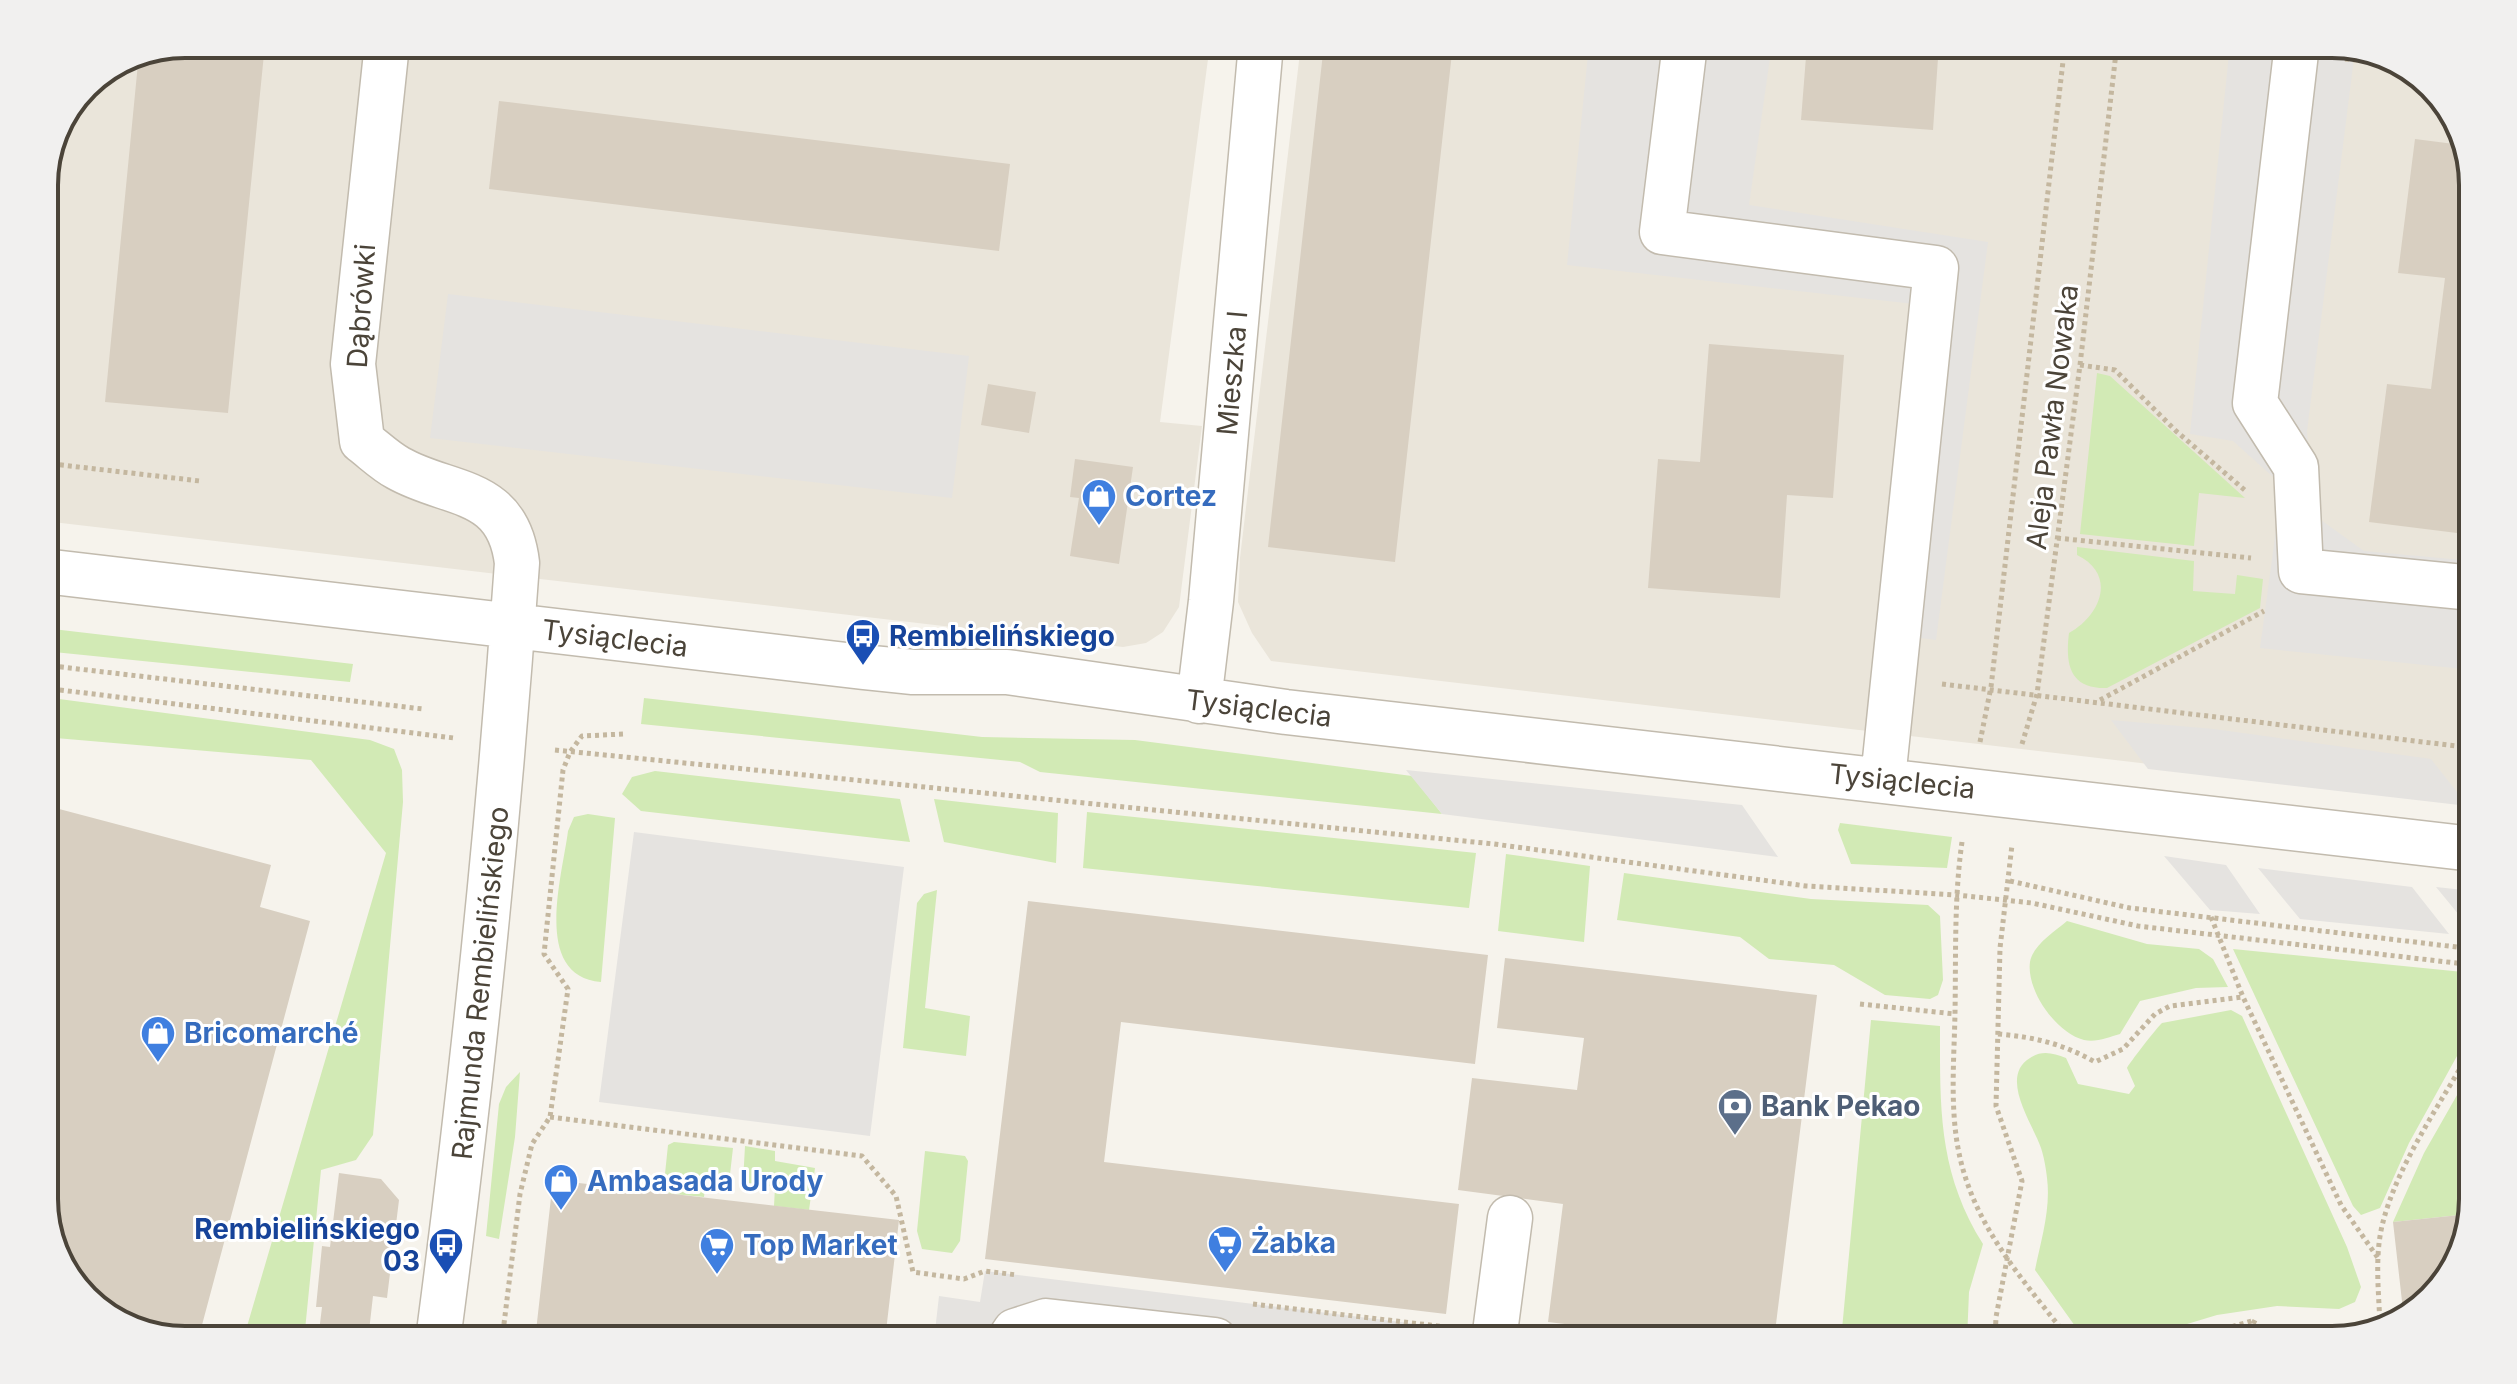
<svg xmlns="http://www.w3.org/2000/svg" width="2517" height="1384" font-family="Inter,sans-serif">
<rect width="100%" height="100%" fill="#f6f3ec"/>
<!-- residential -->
<path fill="#eae5da" d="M185 44H1210L1160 422 1202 426 1179 607 1163 632 1146 643 1123 647 44 521V176L86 85 131 55Z
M1301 44H2332L2402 63 2450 107 2473 176V802L1271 661 1252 633 1238 602 1240 558Z"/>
<!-- green -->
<path fill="#d2eab5" d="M2097 373 2110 376 2245 498 2199 493 2194 546 2080 534Z
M2077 547 2194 561 2193 591 2235 594 2237 575 2263 579 2260 608 2107 688C2070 689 2065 665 2069 633 2100 616 2118 575 2077 555Z
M44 628 353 664 350 682 44 651Z
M44 697 370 740 394 749 402 770 403 802 373 1135 356 1160 321 1170 304 1340H243L386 853 311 760 44 737Z
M644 698 982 737 1135 740 1412 776 1442 814 1040 772 1020 762 641 724Z
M655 771 900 799 910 842 641 811 622 794 632 777Z
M934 799 1058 813 1056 863 944 842Z
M1087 812 1476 853 1469 908 1083 868Z
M588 814 615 818 601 982C532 976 562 878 568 831L574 817Z
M1840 823 1952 837 1947 868 1851 864 1838 830Z
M1506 854 1590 866 1584 942 1498 931Z
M1624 873 1811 899 1928 905 1940 916 1943 980 1938 995 1930 999 1885 995 1834 965 1769 959 1740 937 1617 920Z
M937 890 925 1008 970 1016 966 1056 903 1048 917 903 924 894Z
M2067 921 2147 944 2199 949 2213 959 2228 987 2196 988 2140 1001 2120 1034C2109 1037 2096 1043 2084 1040 2056 1033 2026 990 2030 962 2033 945 2054 932 2067 921Z
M2233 949 2473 973V1027L2409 1143 2380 1208 2361 1215 2353 1206Z
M2231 1010 2242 1016 2347 1247 2361 1287 2355 1302 2339 1309 2277 1306 2217 1315 2134 1340H2085L2035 1270C2041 1240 2051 1209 2047 1178 2046 1169 2044 1157 2041 1148 2034 1126 1998 1077 2030 1058 2042 1050 2053 1053 2066 1058L2078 1084 2129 1094 2135 1086 2127 1068C2128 1065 2158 1026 2162 1023Z
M1871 1020 1940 1026C1940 1108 1938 1172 1983 1244L1969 1292 1967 1340H1841Z
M2473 1067V1200L2469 1214 2393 1222 2424 1153Z
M520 1072 515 1137 499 1239 486 1236 499 1104 506 1087Z
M674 1142 733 1148 729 1183 706 1180 704 1197 663 1193 668 1145Z
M745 1146 775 1151V1161L815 1168 809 1210 774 1206 775 1187 743 1182Z
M925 1151 965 1156 968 1161 960 1241 952 1253 922 1249 917 1231Z"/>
<!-- parking -->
<path fill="#e5e3e0" d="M1589 44H1772L1749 205 1988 242 1936 640 1898 635 1932 306 1567 265Z
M2230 44H2332L2355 50 2307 431 2314 515 2364 551 2473 561V670L2260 648 2282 485 2233 441 2190 434Z
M448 294 969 356 952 498 430 438Z
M2111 720 2214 729 2431 759 2468 806 2148 769Z
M1406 770 1742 805 1778 857 1442 814Z
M634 832 904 867 870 1136 599 1102Z
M2164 856 2226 865 2260 914 2210 910Z
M2258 868 2412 887 2449 934 2300 919Z
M2436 887 2473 891V932Z
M985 1271 1466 1330 1465 1340H934L939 1296 980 1302Z"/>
<!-- building -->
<path fill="#d8cfc1" d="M185 44H265L228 413 105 402 139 53Z
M1324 44H1453L1395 562 1268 547Z
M1807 44H1939L1933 130 1801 120Z
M499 101 1010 164 999 251 489 189Z
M2415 139 2462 145 2473 176V535L2369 522 2387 384 2431 389 2445 278 2398 273Z
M1709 344 1844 355 1833 498 1787 495 1780 598 1648 588 1658 459 1700 462Z
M988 384 1036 392 1029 433 981 425Z
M1075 459 1133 467 1119 564 1070 556 1079 498 1070 497Z
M44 805 271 865 260 907 310 921 198 1340H185L115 1321 63 1270 44 1208Z
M1028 901 1488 955 1475 1064 1121 1022 1104 1162 1459 1204 1446 1314 985 1259Z
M1505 958 1817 995 1774 1340H1697L1548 1322 1563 1204 1458 1190 1472 1078 1577 1090 1584 1038 1497 1028Z
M339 1173 381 1179 399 1200 387 1298 373 1296 368 1340H318L322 1307H316L322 1246 330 1247Z
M553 1180 899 1220 885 1340H535Z
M2469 1214 2454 1269 2415 1309 2403 1310 2393 1222Z"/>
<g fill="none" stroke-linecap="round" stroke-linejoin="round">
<!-- minor casing -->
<g stroke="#c2bbae" stroke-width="47">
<path id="minor" d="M387 44 353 364 362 441C374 450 385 461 398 468 449 497 508 486 517 563 499 823 472 1082 438 1340
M1685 44 1662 232 1936 268 1883 779
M2297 44 2255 403 2296 467 2301 571 2473 588
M44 571 863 667 913 672H1007L1286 712 2473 849
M1199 701 1211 601 1261 44
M1009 1340 1015 1331 1046 1321 1215 1340
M1494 1340 1510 1218"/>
</g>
<!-- path -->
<path stroke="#c4b79f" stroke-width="5" stroke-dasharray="4 4" stroke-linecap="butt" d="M2165 44 2247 51
M2345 59 2403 64
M2080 365 2115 370 2176 431 2247 492
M44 463 200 481
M2057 538 2251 558
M44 665 423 709
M1942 684 2473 748
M44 688 454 738
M2100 700 2264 611
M1980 742 1991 687 2065 44
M2022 744 2037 694 2080 365 2117 44
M555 750 1494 844 1806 886 1957 895 2032 903 2138 926 2473 965
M1962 842C1954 898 1956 956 1955 1013 1954 1067 1948 1124 1965 1176 1984 1238 2031 1290 2070 1340
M2010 881 2130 908 2473 949
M2211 917 2243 997 2341 1205 2378 1258
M1860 1004 1955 1014
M1998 1034C2035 1037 2063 1044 2095 1062L2123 1049 2155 1014 2170 1006 2243 997
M550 1117 862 1156 896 1196 913 1272 964 1279 985 1271 1017 1275
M1253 1304 1446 1327
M2380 1327C2379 1292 2374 1256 2383 1222 2398 1163 2443 1100 2473 1046
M502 1340 520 1194 532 1144 550 1117 568 989 544 954 563 770 570 752 582 736 624 734
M1995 1340 1996 1317 2022 1181 1996 1106 2000 948 2012 845
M2186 1340 2255 1320 2246 1340"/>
<!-- minor -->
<use href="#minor" stroke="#fff" stroke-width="44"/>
</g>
<!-- icons -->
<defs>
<g id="shop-pin" transform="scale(1.8)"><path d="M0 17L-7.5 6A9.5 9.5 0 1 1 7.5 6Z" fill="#3f7fe0" stroke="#fff"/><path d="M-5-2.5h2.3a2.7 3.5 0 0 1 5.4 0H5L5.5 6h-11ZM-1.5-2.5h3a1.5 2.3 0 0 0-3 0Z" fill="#fff"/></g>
<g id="bus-pin" transform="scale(1.8)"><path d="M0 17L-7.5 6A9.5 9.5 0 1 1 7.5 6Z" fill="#1a4fb4" stroke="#fff"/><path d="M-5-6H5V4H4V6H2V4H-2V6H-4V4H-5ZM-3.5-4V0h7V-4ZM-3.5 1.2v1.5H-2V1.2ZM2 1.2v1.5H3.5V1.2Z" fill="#fff"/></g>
<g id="bank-pin" transform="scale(1.8)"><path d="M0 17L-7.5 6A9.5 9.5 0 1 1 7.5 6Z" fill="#5c6f8a" stroke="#fff"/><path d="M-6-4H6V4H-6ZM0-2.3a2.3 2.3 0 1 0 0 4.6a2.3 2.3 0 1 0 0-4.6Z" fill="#fff"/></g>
<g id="supermarket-pin" transform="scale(1.8)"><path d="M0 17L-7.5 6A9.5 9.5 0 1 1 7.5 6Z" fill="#3f7fe0" stroke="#fff"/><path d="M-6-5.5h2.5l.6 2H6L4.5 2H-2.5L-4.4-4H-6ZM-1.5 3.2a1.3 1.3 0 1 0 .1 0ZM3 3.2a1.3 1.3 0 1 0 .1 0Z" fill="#fff"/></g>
</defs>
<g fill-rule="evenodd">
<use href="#shop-pin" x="1099" y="496"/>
<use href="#bus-pin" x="863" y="636"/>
<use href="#shop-pin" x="158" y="1033"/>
<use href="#bank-pin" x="1735" y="1106"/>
<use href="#shop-pin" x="561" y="1181"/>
<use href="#supermarket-pin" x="1225" y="1243"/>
<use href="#bus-pin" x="446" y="1245"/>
<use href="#supermarket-pin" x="717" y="1245"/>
</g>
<g text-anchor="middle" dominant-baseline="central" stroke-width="6" stroke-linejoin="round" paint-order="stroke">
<!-- street labels -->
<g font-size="28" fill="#4b4439" stroke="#fff">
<text transform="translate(361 306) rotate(-86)">Dąbrówki</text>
<text transform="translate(1232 373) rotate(-85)">Mieszka I</text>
<text transform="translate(2052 417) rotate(-83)">Aleja Pawła Nowaka</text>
<text transform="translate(615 638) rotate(7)">Tysiąclecia</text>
<text transform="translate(1259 708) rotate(7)">Tysiąclecia</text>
<text transform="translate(1902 781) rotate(6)">Tysiąclecia</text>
<text transform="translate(480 983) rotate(-84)">Rajmunda Rembielińskiego</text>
</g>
<!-- shop labels -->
<g font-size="28" font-weight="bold" fill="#366cbe" stroke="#fff" text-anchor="start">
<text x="1125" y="496">Cortez</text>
<text x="184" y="1033">Bricomarché</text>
<text x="587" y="1181">Ambasada Urody</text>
<text x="1251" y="1243">Żabka</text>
<text x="743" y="1245">Top Market</text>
</g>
<!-- transit labels -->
<g font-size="28" font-weight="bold" fill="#164399" stroke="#fff" text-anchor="start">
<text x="889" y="636">Rembielińskiego</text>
<text x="420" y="1229" text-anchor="end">Rembielińskiego<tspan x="420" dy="32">03</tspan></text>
</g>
<!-- service labels -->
<g font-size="28" font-weight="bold" fill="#4e5e75" stroke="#fff" text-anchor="start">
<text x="1761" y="1106">Bank Pekao</text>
</g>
</g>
<!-- crop -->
<path d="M0 0H2517V1384H0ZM185 58H2332A127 127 0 0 1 2459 185V1199A127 127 0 0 1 2332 1326H185A127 127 0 0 1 58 1199V185A127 127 0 0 1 185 58Z" fill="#f1f0ef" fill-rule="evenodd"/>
<path fill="none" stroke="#4b4439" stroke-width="4" d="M185 58H2332A127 127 0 0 1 2459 185V1199A127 127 0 0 1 2332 1326H185A127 127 0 0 1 58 1199V185A127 127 0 0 1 185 58Z"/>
</svg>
